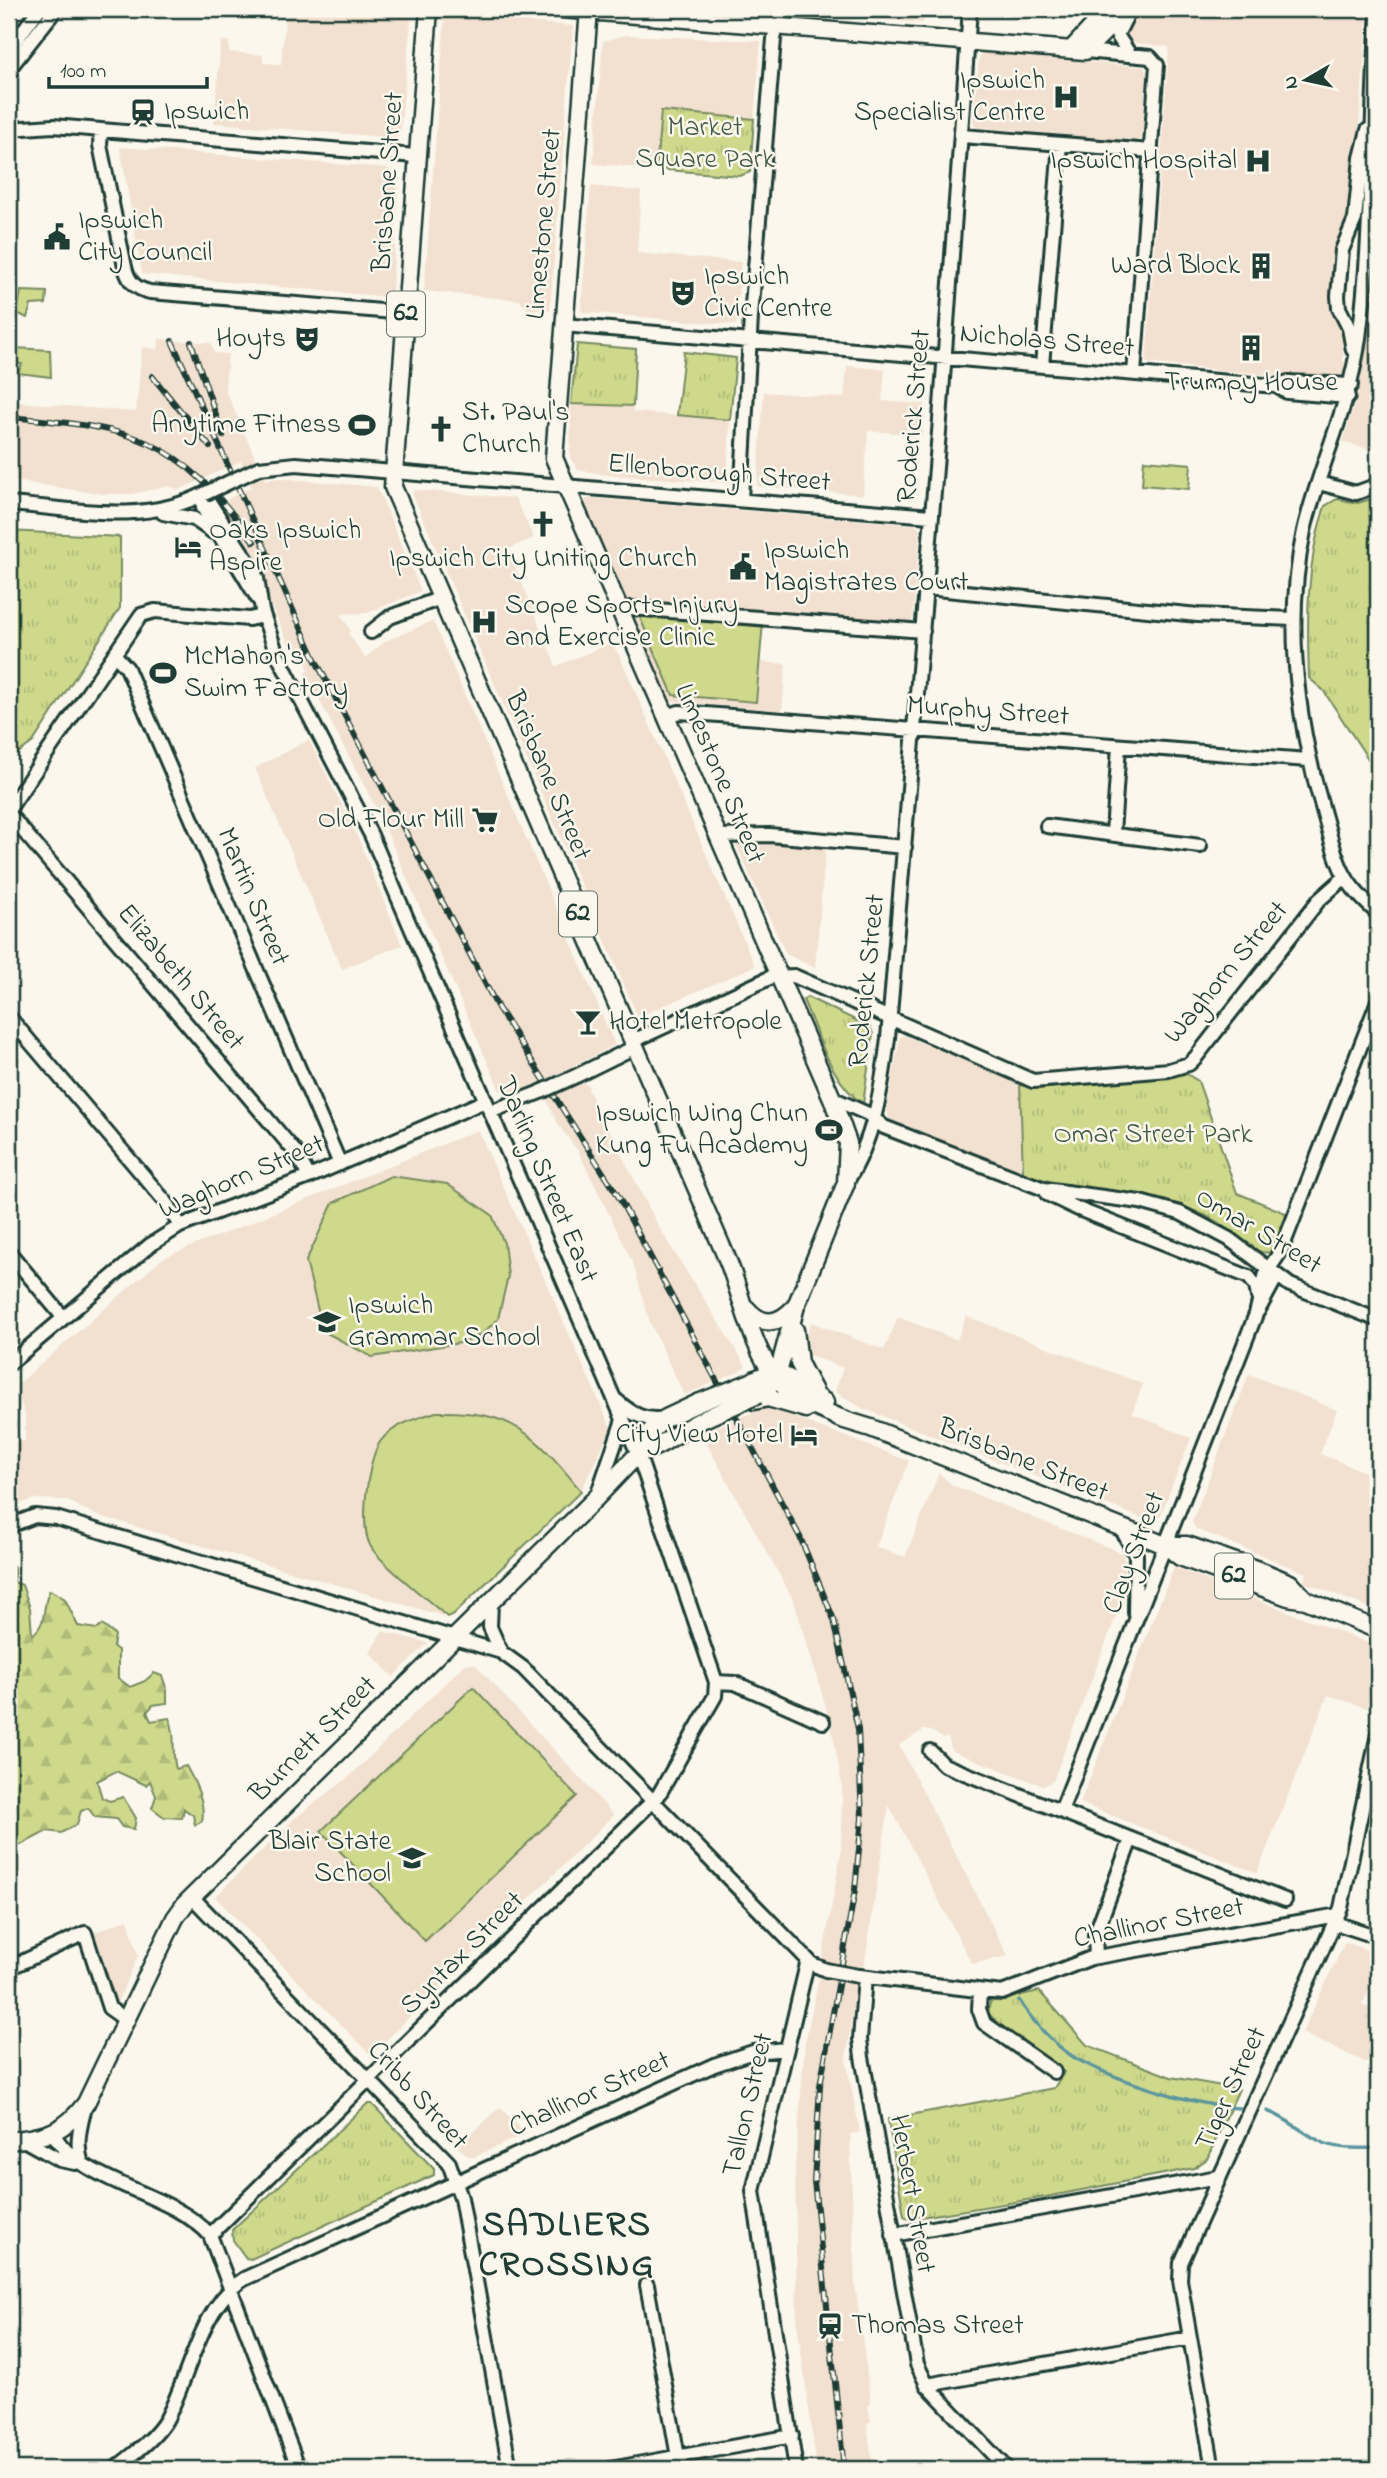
<svg xmlns="http://www.w3.org/2000/svg" width="1387" height="2478" font-family="'Indie Flower',sans-serif">
<defs>
<pattern id="forest-firs" width="22" height="20" patternUnits="userSpaceOnUse" patternTransform="scale(1.75)"><rect width="22" height="20" fill="#ced98c"/><path d="M5 1l3.5 6h-7zM16 11l3.5 6h-7z" fill="#b0bb79"/></pattern>
<pattern id="park-tufts" width="24" height="20" patternUnits="userSpaceOnUse" patternTransform="scale(1.75)"><rect width="24" height="20" fill="#ced98c"/><path d="M3 7l-1-3M5 7V3M7 7l1-3M15 17l-1-3M17 17v-4M19 17l1-3" fill="none" stroke="#b0bb79"/></pattern>
</defs>
<rect width="100%" height="100%" fill="#fbf7ec"/>
<filter id="ink" filterUnits="userSpaceOnUse"><feTurbulence type="fractalNoise" baseFrequency=".0143" numOctaves="2"/><feDisplacementMap in="SourceGraphic" scale="14" xChannelSelector="R" yChannelSelector="G"/><feConvolveMatrix kernelMatrix="1 2 1 2 8 2 1 2 1" color-interpolation-filters="sRGB"/></filter>
<g filter="url(#ink)">
<!-- built -->
<path fill="#f2e1d0" d="M286 9H412L400 135 395 138 214 123 221 41H229V52L263 55V63L281 64Z
M831 9H924L923 23 831 15Z
M1141 9H1368L1352 219 1341 238 1343 360 1347 369 1341 378 1330 381 1146 363 1169 47 1127 42 1122 32Z
M445 15 573 26 550 310 528 309 519 300 424 291Z
M626 35 761 41 754 119 661 111 656 169 593 164 603 41Z
M982 53 1144 67 1147 75 1142 138 1136 141 975 127 973 121 979 58Z
M120 147 387 168 399 175 392 292 386 297 142 274Z
M1378 147V457L1374 451 1343 442 1358 392Z
M591 186 641 191 637 253 741 262 736 325 581 312Z
M159 339 211 343 214 353 228 354 225 389 265 480 279 478 377 487 421 591 367 613 341 614 351 631 348 633 365 658 386 641 433 621 615 1045 538 1084 515 1093 500 1091 379 814 305 673 309 670 299 649 290 647 271 605 259 560 224 510 229 498 251 487 241 461 179 490 169 486 132 494H102L9 480V401L136 412 142 347 158 349Z
M847 366 885 369 882 401 925 404 922 435 868 431 863 495 757 486 764 392 844 398Z
M571 404 633 406V412L730 420 727 483 608 475 578 470 570 458Z
M415 490 515 498 534 538 508 549 556 666 612 643 621 659 755 966 638 1017 412 493Z
M591 498 916 525 920 530 912 626 633 604 625 600 585 507V500Z
M638 611 763 622 760 662 786 664 782 711 671 701 633 617Z
M309 740 358 838 402 945 342 969 255 768Z
M755 839 826 845 815 968 786 954 735 842Z
M904 1035 1020 1085 1023 1173 889 1119 887 1109 900 1037Z
M581 1083 589 1085 588 1090 661 1231 746 1366 738 1372 684 1395 650 1323 633 1263 578 1151 559 1126 546 1099Z
M478 1130 611 1428 581 1491 454 1614 447 1617 96 1515 66 1500 34 1499 9 1508V1444L25 1441V1416L16 1386 163 1258Z
M966 1316 1143 1384 1132 1413 1191 1438 1157 1524 862 1408 835 1392 843 1368 807 1354 804 1344 811 1322 884 1350 898 1317 957 1340Z
M1249 1374 1337 1410 1320 1454 1378 1477 1367 1507 1378 1511V1611L1304 1582 1306 1573 1196 1529 1192 1522Z
M770 1408 909 1461 876 1547 905 1557 939 1473 952 1485 1122 1553 1125 1561 1123 1598 1053 1781 1043 1786 952 1751 948 1737 943 1738 931 1731 924 1730 899 1745 1008 1956 972 1964 889 1805 865 1961 859 1971 827 1966 822 1960 841 1853 842 1785 831 1724 794 1601 701 1434 758 1410Z
M1174 1567 1373 1645 1377 1651 1367 1708 1328 1695 1257 1873 1080 1803Z
M382 1631 428 1643 393 1677 370 1653Z
M465 1664H475L614 1815 371 2055 215 1897 294 1819 349 1777Z
M128 1919 138 1956 117 2003 111 2000 93 1933Z
M1345 1942 1378 1954V1970L1362 2005 1378 2012V2055L1365 2062 1302 2033Z
M825 1975 857 1981 846 2060 860 2132 850 2134 855 2284 871 2403 868 2406 871 2422 867 2423 873 2469H817L797 2322 795 2167 805 2043 819 1978Z
M500 2107 525 2134 474 2157 468 2156 458 2147Z"/>
<!-- grass -->
<path fill="#ced98c" stroke="#768b60" stroke-width="2" d="M21 291 47 292 46 304 31 305 27 318 17 313Z
M14 348 50 350 51 377 18 373 22 364 9 362V351Z
M1144 460 1191 464 1189 489 1142 485Z
M638 613 763 622 756 702 673 695Z
M391 1176 447 1184 492 1215 504 1243 508 1276 498 1319 483 1333 466 1342 372 1357 323 1331 306 1261 333 1203Z
M436 1412C513 1410 535 1434 581 1491L454 1614 447 1617C430 1601 381 1564 371 1547 359 1528 367 1461 380 1442 392 1425 417 1418 436 1412Z
M473 1687 577 1796 425 1941 321 1831Z"/>
<!-- forest -->
<path fill="url(#forest-firs)" stroke="#768b60" stroke-width="2" d="M9 1561 14 1567V1582L22 1585 30 1608 32 1635C49 1623 41 1604 50 1590L65 1599 78 1626 97 1629 102 1625 115 1635 113 1647 118 1650V1678L130 1687 145 1681 154 1673 162 1676 167 1690V1703L153 1705 147 1712 151 1721 169 1718C177 1735 171 1751 176 1769L186 1766C195 1782 206 1803 202 1821L195 1825 193 1815 184 1809 182 1818 164 1817 152 1808 156 1796 150 1781 146 1785 116 1771 97 1781 102 1798 110 1801 123 1797 136 1818 134 1829 122 1827 116 1819 95 1817 88 1808 81 1811 77 1824 61 1833 47 1831 21 1845 9 1846Z"/>
<!-- park -->
<path fill="url(#park-tufts)" stroke="#768b60" stroke-width="2" d="M661 111 754 119 750 172 740 176 656 169Z
M577 344 636 349 633 406 571 404Z
M684 352 736 358 730 420 677 415Z
M1378 497V774L1323 690 1309 678C1307 619 1306 563 1325 506L1337 499 1358 503Z
M9 531 120 537V608L33 742 9 760Z
M807 997 870 1027 873 1034 863 1104C830 1081 819 1035 803 1000Z
M1185 1073 1198 1081 1237 1193 1288 1214 1270 1252C1253 1257 1231 1230 1216 1221 1153 1186 1087 1197 1023 1173L1020 1085 1040 1089Z
M1039 1991 1087 2045 1171 2077 1239 2089 1207 2159 1194 2168 1046 2197 909 2219 904 2216 888 2119 1054 2088 1064 2072 1008 2034 988 2013 990 2002Z
M367 2104H372L434 2169V2175L251 2259 246 2258 233 2240 232 2230Z"/>
<g fill="none" stroke-linecap="round" stroke-linejoin="round">
<!-- stream -->
<path stroke="#5c959e" stroke-width="3.5" d="M1019 2000C1032 2021 1054 2045 1075 2058 1113 2079 1195 2106 1239 2108
M1267 2111C1288 2118 1303 2134 1324 2143 1341 2150 1360 2148 1378 2148"/>
<!-- minor casing -->
<g stroke="#1f3d34" stroke-width="18">
<path id="minor" d="M1127 15 1117 35 1130 55
M1378 16C1370 123 1373 231 1359 338 1350 406 1319 466 1304 531 1284 625 1297 722 1324 814 1330 834 1334 856 1344 874 1352 890 1366 902 1378 914
M9 50 39 9
M1085 51 1150 57 1157 65 1134 374
M9 69 56 9
M9 129 53 126 416 156
M101 131 100 145 125 267C128 281 135 289 150 292L406 313
M962 136 1151 151
M563 325 1276 386 1287 392 1348 397
M1353 350 1349 328 1339 308 1338 296 1342 250 1355 219 1361 158 1368 130
M1042 366 1060 144
M1276 386 1288 382 1351 385
M259 468 296 464 931 516
M1319 483 1356 493 1378 485
M202 495 203 508 258 599
M741 500 751 317 774 39 780 9
M9 504C74 509 143 525 204 494L251 566 257 578 262 611 276 652 371 835 638 1454 716 1682 715 1696 658 1796 210 2235
M163 513 194 519 213 532
M926 588 1198 615 1293 619
M620 612 631 608 923 631
M371 632 390 617 441 598
M114 654 127 668 340 1164
M665 717 679 712 1308 760
M9 809 141 615 155 611 249 619 263 616
M9 814 297 1154 309 1177
M1047 826 1200 846
M1113 833 1119 746
M717 836 769 835 905 847
M779 977 794 976 1033 1081 1169 1070 1189 1064 1196 1057 1319 900 1345 877
M9 1017 169 1206 180 1226
M633 1041 778 974
M578 1075 635 1047
M832 1098 868 1114 884 1127 1044 1189 1140 1202 1180 1213 1229 1239 1290 1285 1378 1320
M490 1112 543 1091
M846 1183C874 1140 882 1088 888 1038L940 420 970 9
M1047 1194 1078 1209 1249 1277 1256 1286 1258 1297
M9 1252 63 1317
M1268 1270 1281 1251 1378 1001
M1258 1311 1277 1276
M9 1364 150 1245 180 1226 309 1177 485 1101
M616 1400C632 1414 644 1422 666 1418
M597 1496 623 1420
M9 1526 35 1516 56 1518 501 1652 523 1668 812 1964 826 1970
M1122 1530 1136 1555 1135 1613
M491 1602 490 1627 501 1652
M716 1682 735 1683 823 1722
M930 1751 944 1765 1285 1900
M1061 1811 1256 1314 1267 1269
M192 1897 449 2163 461 2198 510 2469
M1335 1923 1378 1937
M1096 1957 1095 1935 1131 1839
M9 1968 85 1933 109 2008 126 2020
M860 1976 1002 1993 1091 1958 1338 1915
M865 1977 860 2039 862 2057 917 2364 927 2385 1007 2469
M980 1991 979 2009 984 2023 1054 2072
M53 2132C75 2182 171 2191 210 2235L299 2469
M22 2139 60 2160 75 2163
M82 2164C75 2144 80 2127 85 2107
M893 2235 1218 2177
M647 2285 678 2457
M927 2385 1190 2338
M115 2469C132 2455 154 2440 166 2420 190 2376 199 2308 244 2279L714 2065 753 2052 787 2049
M610 2469 792 2436
M796 2469 753 2191 808 1960
M1213 2469 1180 2280 1181 2263 1341 1908 1378 1734"/>
</g>
<!-- major casing -->
<g stroke="#1f3d34" stroke-width="21">
<path id="major" d="M429 9 393 487 728 1261C746 1306 753 1365 794 1395 810 1407 830 1413 848 1421
M562 9 1085 51 1127 9
M589 9 554 458 832 1098 848 1143 846 1183 796 1306 778 1373 771 1385 758 1395
M1071 50 1109 9
M746 1308C762 1327 778 1325 794 1308
M795 1330 799 1363 814 1391
M751 1382C780 1361 801 1387 825 1402
M754 1401 768 1398 806 1409
M838 1418 871 1428 1165 1545 1180 1557 1288 1597 1306 1600 1378 1630
M638 1454C662 1447 681 1429 706 1418
M1165 1545H1187L1264 1572 1290 1583 1306 1600
M9 2141C46 2136 63 2134 86 2103L175 1918 185 1904 596 1498 638 1454 643 1439 654 1428 666 1418 698 1403"/>
</g>
<!-- minor -->
<use href="#minor" stroke="#fbf7ec" stroke-width="12"/>
<!-- major -->
<use href="#major" stroke="#fbf7ec" stroke-width="16"/>
<!-- rail casing -->
<g stroke="#1f3d34" stroke-width="6">
<path id="rail" d="M172 341 315 659 498 1008 617 1194 800 1537 834 1620 858 1729 862 1818 855 1890 820 2086 814 2181 844 2469
M191 342 223 436
M152 376 210 447
M9 417C135 428 177 436 254 542"/>
</g>
<!-- rail -->
<use href="#rail" stroke="#fbf7ec" stroke-width="3.5" stroke-dasharray="10" stroke-linecap="butt"/>
<!-- minor-bridge casing -->
<g stroke="#1f3d34" stroke-width="18" stroke-linecap="butt">
<path id="minor-bridge" d="M204 494 259 468
M543 1091 578 1075
M826 1970 858 1976"/>
</g>
<!-- major-bridge casing -->
<g stroke="#1f3d34" stroke-width="21" stroke-linecap="butt">
<path id="major-bridge" d="M698 1403 751 1382
M706 1418 758 1395"/>
</g>
<!-- minor-bridge -->
<use href="#minor-bridge" stroke="#fbf7ec" stroke-width="12"/>
<!-- major-bridge -->
<use href="#major-bridge" stroke="#fbf7ec" stroke-width="16"/>
</g>
</g>
<!-- icons -->
<defs>
<g id="hospital-bare" transform="scale(2.1)"><path d="M-5-5h3v3.5h4V-5h3V5h-3V1.5h-4V5h-3Z" fill="#1f3d34" stroke="#fbf7ec" stroke-width="2.5" paint-order="stroke"/></g>
<g id="station-bare" transform="scale(2.1)"><path d="M-3-6H3Q5-6 5-4V2Q5 4 3 4L4.5 6H3L1.5 4h-3L-3 6H-4.5L-3 4Q-5 4-5 2V-4Q-5-6-3-6ZM-3.5-4v3h7v-3ZM-3.5 1v1.5H-2V1ZM2 1v1.5H3.5V1Z" fill="#1f3d34" stroke="#fbf7ec" stroke-width="2.5" paint-order="stroke"/></g>
<g id="civic-bare" transform="scale(2.1)"><path d="M-.6-6.5H3V-4.5H.6V-3L4-1V1h2V6H-6V1h2V-1L-.6-3ZM-1.2 2.5V6h2.4V2.5Z" fill="#1f3d34" stroke="#fbf7ec" stroke-width="2.5" paint-order="stroke"/></g>
<g id="building-bare" transform="scale(2.1)"><path d="M-4-6H4V6H1V3H-1V6H-4ZM-2.5-4.3h1.7v1.8h-1.7ZM.8-4.3h1.7v1.8H.8ZM-2.5-1h1.7V.8h-1.7ZM.8-1h1.7V.8H.8Z" fill="#1f3d34" stroke="#fbf7ec" stroke-width="2.5" paint-order="stroke"/></g>
<g id="theatre-bare" transform="scale(2.1)"><path d="M-5-5.5Q0-4 5-5.5V0Q5 5 0 6Q-5 5-5 0ZM-3.3-2.5H-1v1.5H-3.3ZM1-2.5H3.3v1.5H1ZM-2.8 1Q0 5.5 2.8 1Z" fill="#1f3d34" stroke="#fbf7ec" stroke-width="2.5" paint-order="stroke"/></g>
<g id="stadium-bare" transform="scale(2.1)"><path d="M0-5a6.5 5 0 1 0 0 10a6.5 5 0 1 0 0-10ZM-3.5-1.8h7v3.6h-7Z" fill="#1f3d34" stroke="#fbf7ec" stroke-width="2.5" paint-order="stroke"/></g>
<g id="church-bare" transform="scale(2.1)"><path d="M-1.2-6h2.4v3.5h3.3v2.4h-3.3V6h-2.4V-.1h-3.3v-2.4h3.3Z" fill="#1f3d34" stroke="#fbf7ec" stroke-width="2.5" paint-order="stroke"/></g>
<g id="hotel-bare" transform="scale(2.1)"><path d="M-6-4.5h1.5V1H6V5H4.5V3h-9V5H-6ZM-4 0a1.8 1.8 0 1 1 3.6 0ZM.5 0V-2.5h3Q6-2.5 6 0Z" fill="#1f3d34" stroke="#fbf7ec" stroke-width="2.5" paint-order="stroke"/></g>
<g id="supermarket-bare" transform="scale(2.1)"><path d="M-6-5.5h2.5l.6 2H6L4.5 2H-2.5L-4.4-4H-6ZM-1.5 3.2a1.3 1.3 0 1 0 .1 0ZM3 3.2a1.3 1.3 0 1 0 .1 0Z" fill="#1f3d34" stroke="#fbf7ec" stroke-width="2.5" paint-order="stroke"/></g>
<g id="bar-bare" transform="scale(2.1)"><path d="M-6-5H6L.8 .8V4.5H3.5V6h-7V4.5H-.8V.8Z" fill="#1f3d34" stroke="#fbf7ec" stroke-width="2.5" paint-order="stroke"/></g>
<g id="school-bare" transform="scale(2.1)"><path d="M0-5L7-2L0 1L-7-2ZM-4 1L0 2.5L4 1V4Q0 6-4 4Z" fill="#1f3d34" stroke="#fbf7ec" stroke-width="2.5" paint-order="stroke"/></g>
</defs>
<g fill-rule="evenodd">
<use href="#hospital-bare" x="1066" y="97"/>
<use href="#station-bare" x="143" y="112"/>
<use href="#hospital-bare" x="1258" y="161"/>
<use href="#civic-bare" x="57" y="237"/>
<use href="#building-bare" x="1261" y="266"/>
<use href="#theatre-bare" x="683" y="293"/>
<use href="#theatre-bare" x="307" y="339"/>
<use href="#building-bare" x="1251" y="348"/>
<use href="#stadium-bare" x="362" y="425"/>
<use href="#church-bare" x="441" y="429"/>
<use href="#church-bare" x="543" y="524"/>
<use href="#hotel-bare" x="188" y="547"/>
<use href="#civic-bare" x="743" y="567"/>
<use href="#hospital-bare" x="484" y="622"/>
<use href="#stadium-bare" x="163" y="673"/>
<use href="#supermarket-bare" x="485" y="820"/>
<use href="#bar-bare" x="588" y="1022"/>
<use href="#stadium-bare" x="829" y="1130"/>
<use href="#school-bare" x="327" y="1322"/>
<use href="#hotel-bare" x="804" y="1435"/>
<use href="#school-bare" x="412" y="1858"/>
<use href="#station-bare" x="830" y="2326"/>
</g>
<g text-anchor="middle" dominant-baseline="central" stroke-width="5" stroke-linejoin="round" paint-order="stroke">
<!-- shield labels -->
<g fill="#fbf7ec" stroke="#61756b" stroke-width="2">
<rect x="387" y="291.5" width="38" height="45" rx="5"/>
<rect x="559" y="891.5" width="38" height="45" rx="5"/>
<rect x="1215" y="1553.5" width="38" height="45" rx="5"/>
</g>
<g font-size="26" font-weight="bold" fill="#1f3d34">
<text x="406" y="314">62</text>
<text x="578" y="914">62</text>
<text x="1234" y="1576">62</text>
</g>
<!-- poi labels -->
<g font-size="28" fill="#1f3d34" stroke="#fbf7ec" text-anchor="start">
<text x="1045" y="81" text-anchor="end">Ipswich<tspan x="1045" dy="32">Specialist Centre</tspan></text>
<text x="164" y="112">Ipswich</text>
<text x="1237" y="161" text-anchor="end">Ipswich Hospital</text>
<text x="78" y="221">Ipswich<tspan x="78" dy="32">City Council</tspan></text>
<text x="1240" y="266" text-anchor="end">Ward Block</text>
<text x="704" y="277">Ipswich<tspan x="704" dy="32">Civic Centre</tspan></text>
<text x="286" y="339" text-anchor="end">Hoyts</text>
<text x="1251" y="383" text-anchor="middle">Trumpy House</text>
<text x="462" y="413">St. Paul's<tspan x="462" dy="32">Church</tspan></text>
<text x="341" y="425" text-anchor="end">Anytime Fitness</text>
<text x="209" y="531">Oaks Ipswich<tspan x="209" dy="32">Aspire</tspan></text>
<text x="764" y="551">Ipswich<tspan x="764" dy="32">Magistrates Court</tspan></text>
<text x="543" y="559" text-anchor="middle">Ipswich City Uniting Church</text>
<text x="505" y="606">Scope Sports Injury<tspan x="505" dy="32">and Exercise Clinic</tspan></text>
<text x="184" y="657">McMahon's<tspan x="184" dy="32">Swim Factory</tspan></text>
<text x="464" y="820" text-anchor="end">Old Flour Mill</text>
<text x="609" y="1022">Hotel Metropole</text>
<text x="808" y="1114" text-anchor="end">Ipswich Wing Chun<tspan x="808" dy="32">Kung Fu Academy</tspan></text>
<text x="348" y="1306">Ipswich<tspan x="348" dy="32">Grammar School</tspan></text>
<text x="783" y="1435" text-anchor="end">City View Hotel</text>
<text x="391" y="1842" text-anchor="end">Blair State<tspan x="391" dy="32">School</tspan></text>
<text x="851" y="2326">Thomas Street</text>
</g>
<!-- park labels -->
<g font-size="28" fill="#425c46" stroke="#fbf7ec">
<text x="705" y="128">Market<tspan x="705" dy="32">Square Park</tspan></text>
<text x="1153" y="1135">Omar Street Park</text>
</g>
<!-- street labels -->
<g font-size="28" fill="#1f3d34" stroke="#fbf7ec">
<text transform="translate(389 182) rotate(-86)">Brisbane Street</text>
<text transform="translate(545 224) rotate(-85)">Limestone Street</text>
<text transform="translate(1047 342) rotate(5)">Nicholas Street</text>
<text transform="translate(915 416) rotate(-85)">Roderick Street</text>
<text transform="translate(719 474) rotate(5)">Ellenborough Street</text>
<text transform="translate(988 712) rotate(4)">Murphy Street</text>
<text transform="translate(719 774) rotate(67)">Limestone Street</text>
<text transform="translate(547 776) rotate(67)">Brisbane Street</text>
<text transform="translate(252 897) rotate(67)">Martin Street</text>
<text transform="translate(1227 973) rotate(-50)">Waghorn Street</text>
<text transform="translate(180 978) rotate(50)">Elizabeth Street</text>
<text transform="translate(868 981) rotate(-84)">Roderick Street</text>
<text transform="translate(242 1178) rotate(-23)">Waghorn Street</text>
<text transform="translate(546 1180) rotate(67)">Darling Street East</text>
<text transform="translate(1258 1232) rotate(31)">Omar Street</text>
<text transform="translate(1023 1461) rotate(22)">Brisbane Street</text>
<text transform="translate(1135 1553) rotate(-69)">Clay Street</text>
<text transform="translate(314 1740) rotate(-45)">Burnett Street</text>
<text transform="translate(1159 1924) rotate(-11)">Challinor Street</text>
<text transform="translate(463 1954) rotate(-45)">Syntax Street</text>
<text transform="translate(1232 2089) rotate(-65)">Tiger Street</text>
<text transform="translate(590 2095) rotate(-24)">Challinor Street</text>
<text transform="translate(417 2096) rotate(48)">Cribb Street</text>
<text transform="translate(749 2105) rotate(-77)">Tallon Street</text>
<text transform="translate(911 2194) rotate(80)">Herbert Street</text>
</g>
<!-- district labels -->
<g font-size="35" font-weight="bold" letter-spacing="2" fill="#1f3d34" stroke="#fbf7ec">
<text x="567" y="2226">SADLIERS<tspan x="567" dy="40">CROSSING</tspan></text>
</g>
</g>
<!-- margin -->
<rect width="1387" height="2478" fill="none" stroke="#fbf7ec" stroke-width="35"/>
<rect x="18" y="18" width="1352" height="2443" fill="none" stroke="#1f3d34" stroke-width="2.5" filter="url(#ink)"/>
<!-- north arrow -->
<g transform="translate(1306 80) rotate(261)" stroke="#fbf7ec" stroke-width="5" paint-order="stroke">
<path d="M0-5L12 26L0 18L-12 26Z" fill="#1f3d34"/>
<text y="-10" font-size="19" font-weight="bold" text-anchor="middle" fill="#1f3d34">N</text>
</g>
<!-- scale -->
<path d="M49 77v10h158v-10" fill="none" stroke="#1f3d34" stroke-width="3.5"/>
<text x="60" y="77" font-size="21" fill="#1f3d34" stroke="#fbf7ec" stroke-width="5" paint-order="stroke">100 m</text>
</svg>
